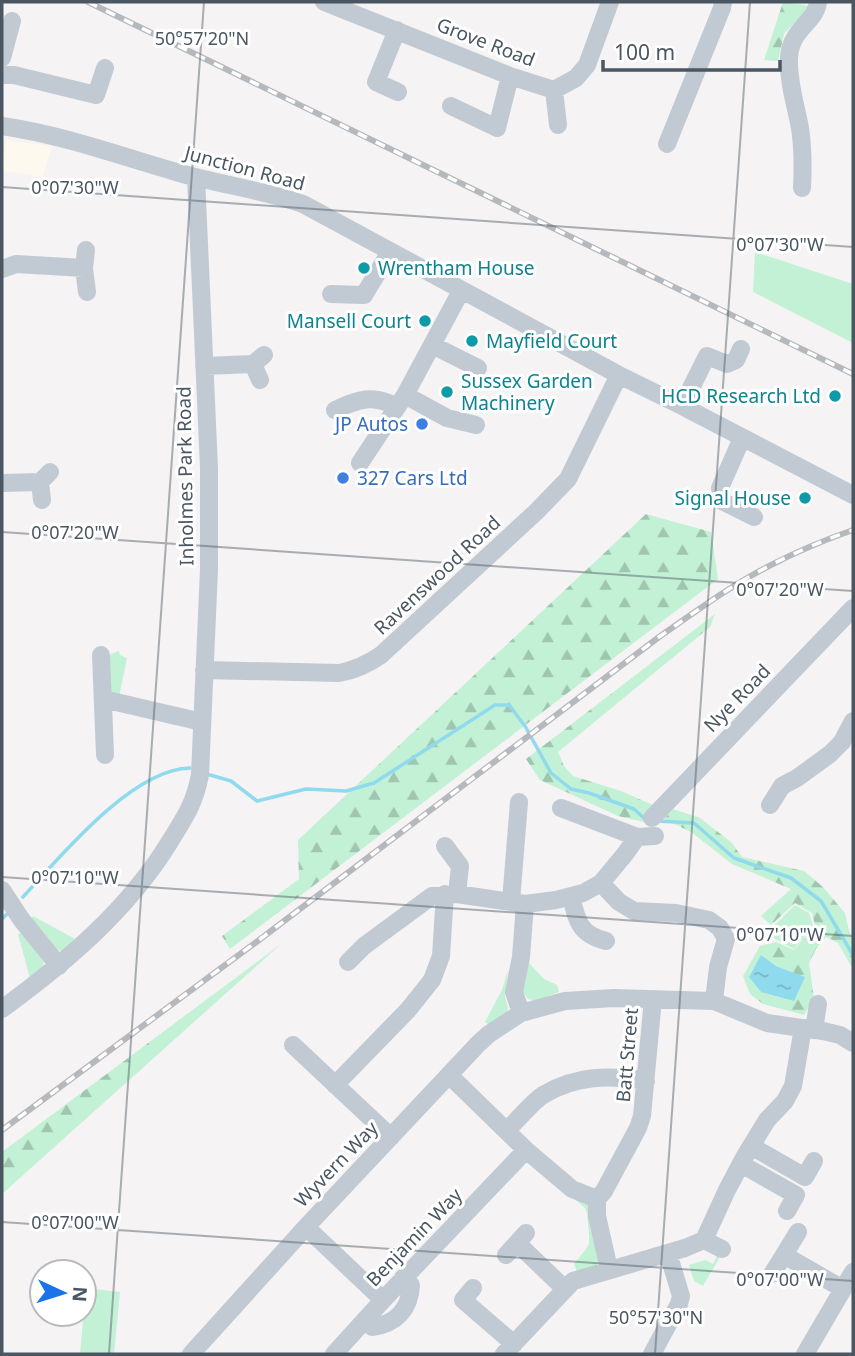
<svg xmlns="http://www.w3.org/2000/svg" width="855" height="1356" font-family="'Noto Sans',sans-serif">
<defs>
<pattern id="forest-firs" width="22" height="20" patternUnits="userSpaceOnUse" patternTransform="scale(1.75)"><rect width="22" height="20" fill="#c3f1d5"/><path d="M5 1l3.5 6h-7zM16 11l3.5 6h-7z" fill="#a0c6b0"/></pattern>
<pattern id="water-ripples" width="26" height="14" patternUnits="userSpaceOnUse" patternTransform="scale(1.75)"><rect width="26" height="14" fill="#90daee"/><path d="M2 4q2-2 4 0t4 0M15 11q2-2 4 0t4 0" fill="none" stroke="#78b4c4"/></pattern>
</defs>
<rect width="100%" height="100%" fill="#f5f3f3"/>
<!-- commercial -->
<path fill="#fdf9ef" d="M6 140 52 146 43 177 2 171Z"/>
<!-- green -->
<path fill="#c3f1d5" d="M755 252 853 284V343L753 292Z
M119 651 120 655 127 658 119 697 110 694 108 655Z
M795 905 809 913 813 926 794 949 766 934Z
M33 916 75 939 63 951 56 950 30 920Z
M24 932 44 957 43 968 30 978 18 934Z
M524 963H529L544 979 557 985 559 992 535 1001 528 999 522 991Z
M508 970 505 997 508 1008 507 1012 489 1025 485 1022 502 990Z
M570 1195 586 1201 590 1206 600 1261 597 1265 577 1272 574 1264 586 1249 589 1243V1235L587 1213 585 1208Z
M718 1254 721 1255 703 1286 694 1281 689 1265 706 1260 713 1264Z
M86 1288 120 1292 114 1354H80Z"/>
<!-- forest -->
<path fill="url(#forest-firs)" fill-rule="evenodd" d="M783 2 811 6V10L797 20 784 34 778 61 764 60Z
M646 514 711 532 718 579 230 949 222 936 299 879 298 840Z
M715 614 710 627 558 752 564 766 573 776 621 791 655 806 644 822 618 816 540 780 526 759Z
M673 809 700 818 731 842 742 857 804 871 823 887 845 913 849 931 853 938V969L838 943 826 937 816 949 809 963 814 998 804 1015 763 1004 750 994 743 976 760 946 776 942 794 950 815 925 812 913 795 903 771 925 761 916 791 889 732 864 691 832 664 819ZM761 956 776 966 804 977 761 992 749 977Z
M281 944 2 1194V1152Z"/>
<!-- water -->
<path fill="url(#water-ripples)" d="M761 955 776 966 805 977 794 1001 761 992 749 977Z"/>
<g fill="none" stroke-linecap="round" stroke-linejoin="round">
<!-- stream -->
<path stroke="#90daee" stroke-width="3.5" d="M210 775 231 781 257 801 306 789 346 791 374 783 495 705H509L525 726 551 773 571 789 589 793 634 809 646 820
M657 821 694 823 734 858 791 878 821 901 853 955
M23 897C60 857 132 769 190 768
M2 919 7 914"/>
<!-- minor -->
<path stroke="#c1cad2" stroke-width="18" d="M324 2 510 76 554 90 576 78 587 65 610 2
M397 30 376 82 398 92
M2 58 12 21
M2 75H14L96 95 105 68
M554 90 558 125
M451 106 497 128 510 76
M2 126C64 135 123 157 183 174 223 185 263 190 303 204L619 375 682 406 853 495
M667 144 722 8 723 2
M802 188C803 168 803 148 800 128 796 106 788 82 789 58 790 29 816 22 818 2
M86 250 84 268 87 292
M2 269 16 264 84 268
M331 294 364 295 390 252
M432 345 478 368
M253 364 260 380
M204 366 253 364 264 355
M405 395 447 418 476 425
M682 406 707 356 727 364 736 360 741 349
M335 410C358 399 374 394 397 407
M742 438 720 488 722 501 754 517
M360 463 405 395 461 291
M40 482 42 500
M2 483 40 482 50 472
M101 655 105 755
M204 670 339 673C356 670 368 664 381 655L536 512 568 479 619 375
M103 699 202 722
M770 805 782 786 797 778 830 754 842 742 853 721
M652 818 853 608
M637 837 655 836
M445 846 460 866 457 894
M601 883 619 902 634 911 676 913 709 920 720 928 726 939 718 967 714 1001
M2 890 21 919 59 966
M571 896C577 921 579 934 606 941
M511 901 519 802
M348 962 364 946 432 896 457 894 525 904 556 900 583 893 601 883 625 854 637 837 561 808
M2 1009C66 962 127 911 169 843 185 817 194 805 200 775L209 569V468L196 177
M521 1013 514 992 521 957 525 904
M814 1030 818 1004
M293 1045 391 1137
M450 1076 526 1150 572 1189 597 1199
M335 1085 408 1010 432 980 441 956 445 894
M507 1130C518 1120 531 1103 543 1095 576 1075 609 1075 646 1081
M751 1146 805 1177 814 1161
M741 1164 796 1195 787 1211
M306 1227 383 1300
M704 1240 722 1249
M517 1243 565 1289
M506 1255 526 1233
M784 1255 798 1232
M609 1269 597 1216V1199L604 1191 638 1128 642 1116 653 999
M772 1274 784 1255 843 1289
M473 1288 463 1300 514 1344
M365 1320 372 1327C396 1324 410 1309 411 1285L403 1278
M191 1354 306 1227 478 1044 489 1034 521 1013 565 1001 614 998 714 1001 767 1023 823 1031 840 1035 853 1043
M334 1354 383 1300 526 1150
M504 1354 573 1281 685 1248 704 1240 727 1190 745 1156 767 1120 785 1101 793 1086 803 1028
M652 1354 679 1304 681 1296 668 1253
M805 1354 853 1272"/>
<!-- rail casing -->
<g stroke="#b5b8bd" stroke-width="6">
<path id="rail" d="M88 2 853 374
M2 1130 263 937 659 637C695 612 730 586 769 566 796 552 824 540 853 530"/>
</g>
<!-- rail -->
<use href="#rail" stroke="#fff" stroke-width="3.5" stroke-dasharray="10" stroke-linecap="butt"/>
</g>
<!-- ticks -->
<path fill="none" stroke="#4a5661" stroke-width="2" stroke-opacity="0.45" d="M2 187 853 247M2 532 853 591M2 877 853 936M2 1222 853 1281M109 1354 204 2M655 1354 750 2"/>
<!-- markers -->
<g fill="#0f9aa8" stroke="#fff" stroke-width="2.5">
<circle cx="364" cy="268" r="7"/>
<circle cx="425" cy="321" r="7"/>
<circle cx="472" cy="341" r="7"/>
<circle cx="447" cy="392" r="7"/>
<circle cx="835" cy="396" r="7"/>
<circle cx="805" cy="498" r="7"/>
</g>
<g fill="#3f7fe0" stroke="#fff" stroke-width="2.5">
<circle cx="422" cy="424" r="7"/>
<circle cx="343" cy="478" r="7"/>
</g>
<g text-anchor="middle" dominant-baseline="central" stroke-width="6" stroke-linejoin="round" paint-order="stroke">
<!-- street labels -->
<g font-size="19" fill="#4a5661" stroke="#fff">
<text transform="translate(486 42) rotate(21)">Grove Road</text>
<text transform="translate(245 168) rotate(15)">Junction Road</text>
<text transform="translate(185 476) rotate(-91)">Inholmes Park Road</text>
<text transform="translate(437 575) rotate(-43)">Ravenswood Road</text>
<text transform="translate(737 698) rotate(-46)">Nye Road</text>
<text transform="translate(627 1055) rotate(-85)">Batt Street</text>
<text transform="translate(336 1164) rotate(-46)">Wyvern Way</text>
<text transform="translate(414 1237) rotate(-46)">Benjamin Way</text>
</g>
<!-- culture labels -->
<g font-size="19" fill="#0d838f" stroke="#fff" text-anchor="start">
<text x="378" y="268">Wrentham House</text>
<text x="411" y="321" text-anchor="end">Mansell Court</text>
<text x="486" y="341">Mayfield Court</text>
<text x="461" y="381">Sussex Garden<tspan x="461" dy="22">Machinery</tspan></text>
<text x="821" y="396" text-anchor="end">HCD Research Ltd</text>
<text x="791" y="498" text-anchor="end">Signal House</text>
</g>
<!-- shop labels -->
<g font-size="19" fill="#366cbe" stroke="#fff" text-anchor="end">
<text x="408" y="424">JP Autos</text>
<text x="357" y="478" text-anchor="start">327 Cars Ltd</text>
</g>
</g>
<g font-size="18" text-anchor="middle" fill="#4a5661" stroke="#fff" stroke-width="6" stroke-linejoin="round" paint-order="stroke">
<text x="202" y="45">50°57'20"N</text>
<text x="75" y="194">0°07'30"W</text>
<text x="780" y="251">0°07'30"W</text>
<text x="75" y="539">0°07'20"W</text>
<text x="780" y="596">0°07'20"W</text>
<text x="75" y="884">0°07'10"W</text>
<text x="780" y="941">0°07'10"W</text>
<text x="75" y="1229">0°07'00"W</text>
<text x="780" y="1286">0°07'00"W</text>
<text x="656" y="1324">50°57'30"N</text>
</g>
<!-- border -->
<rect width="855" height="1356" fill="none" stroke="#4a5661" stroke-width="7"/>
<!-- north arrow -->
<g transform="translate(63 1293) rotate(94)"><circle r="33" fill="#ffffff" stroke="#b7bbc0" stroke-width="2"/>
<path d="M0-5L12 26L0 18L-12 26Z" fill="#1a73e8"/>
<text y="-10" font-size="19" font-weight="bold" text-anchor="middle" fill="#4a5661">N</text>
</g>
<!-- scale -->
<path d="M603 60v10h177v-10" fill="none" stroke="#4a5661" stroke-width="3.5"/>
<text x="614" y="60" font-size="21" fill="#4a5661" stroke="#ffffff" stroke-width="5" paint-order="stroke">100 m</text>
</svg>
